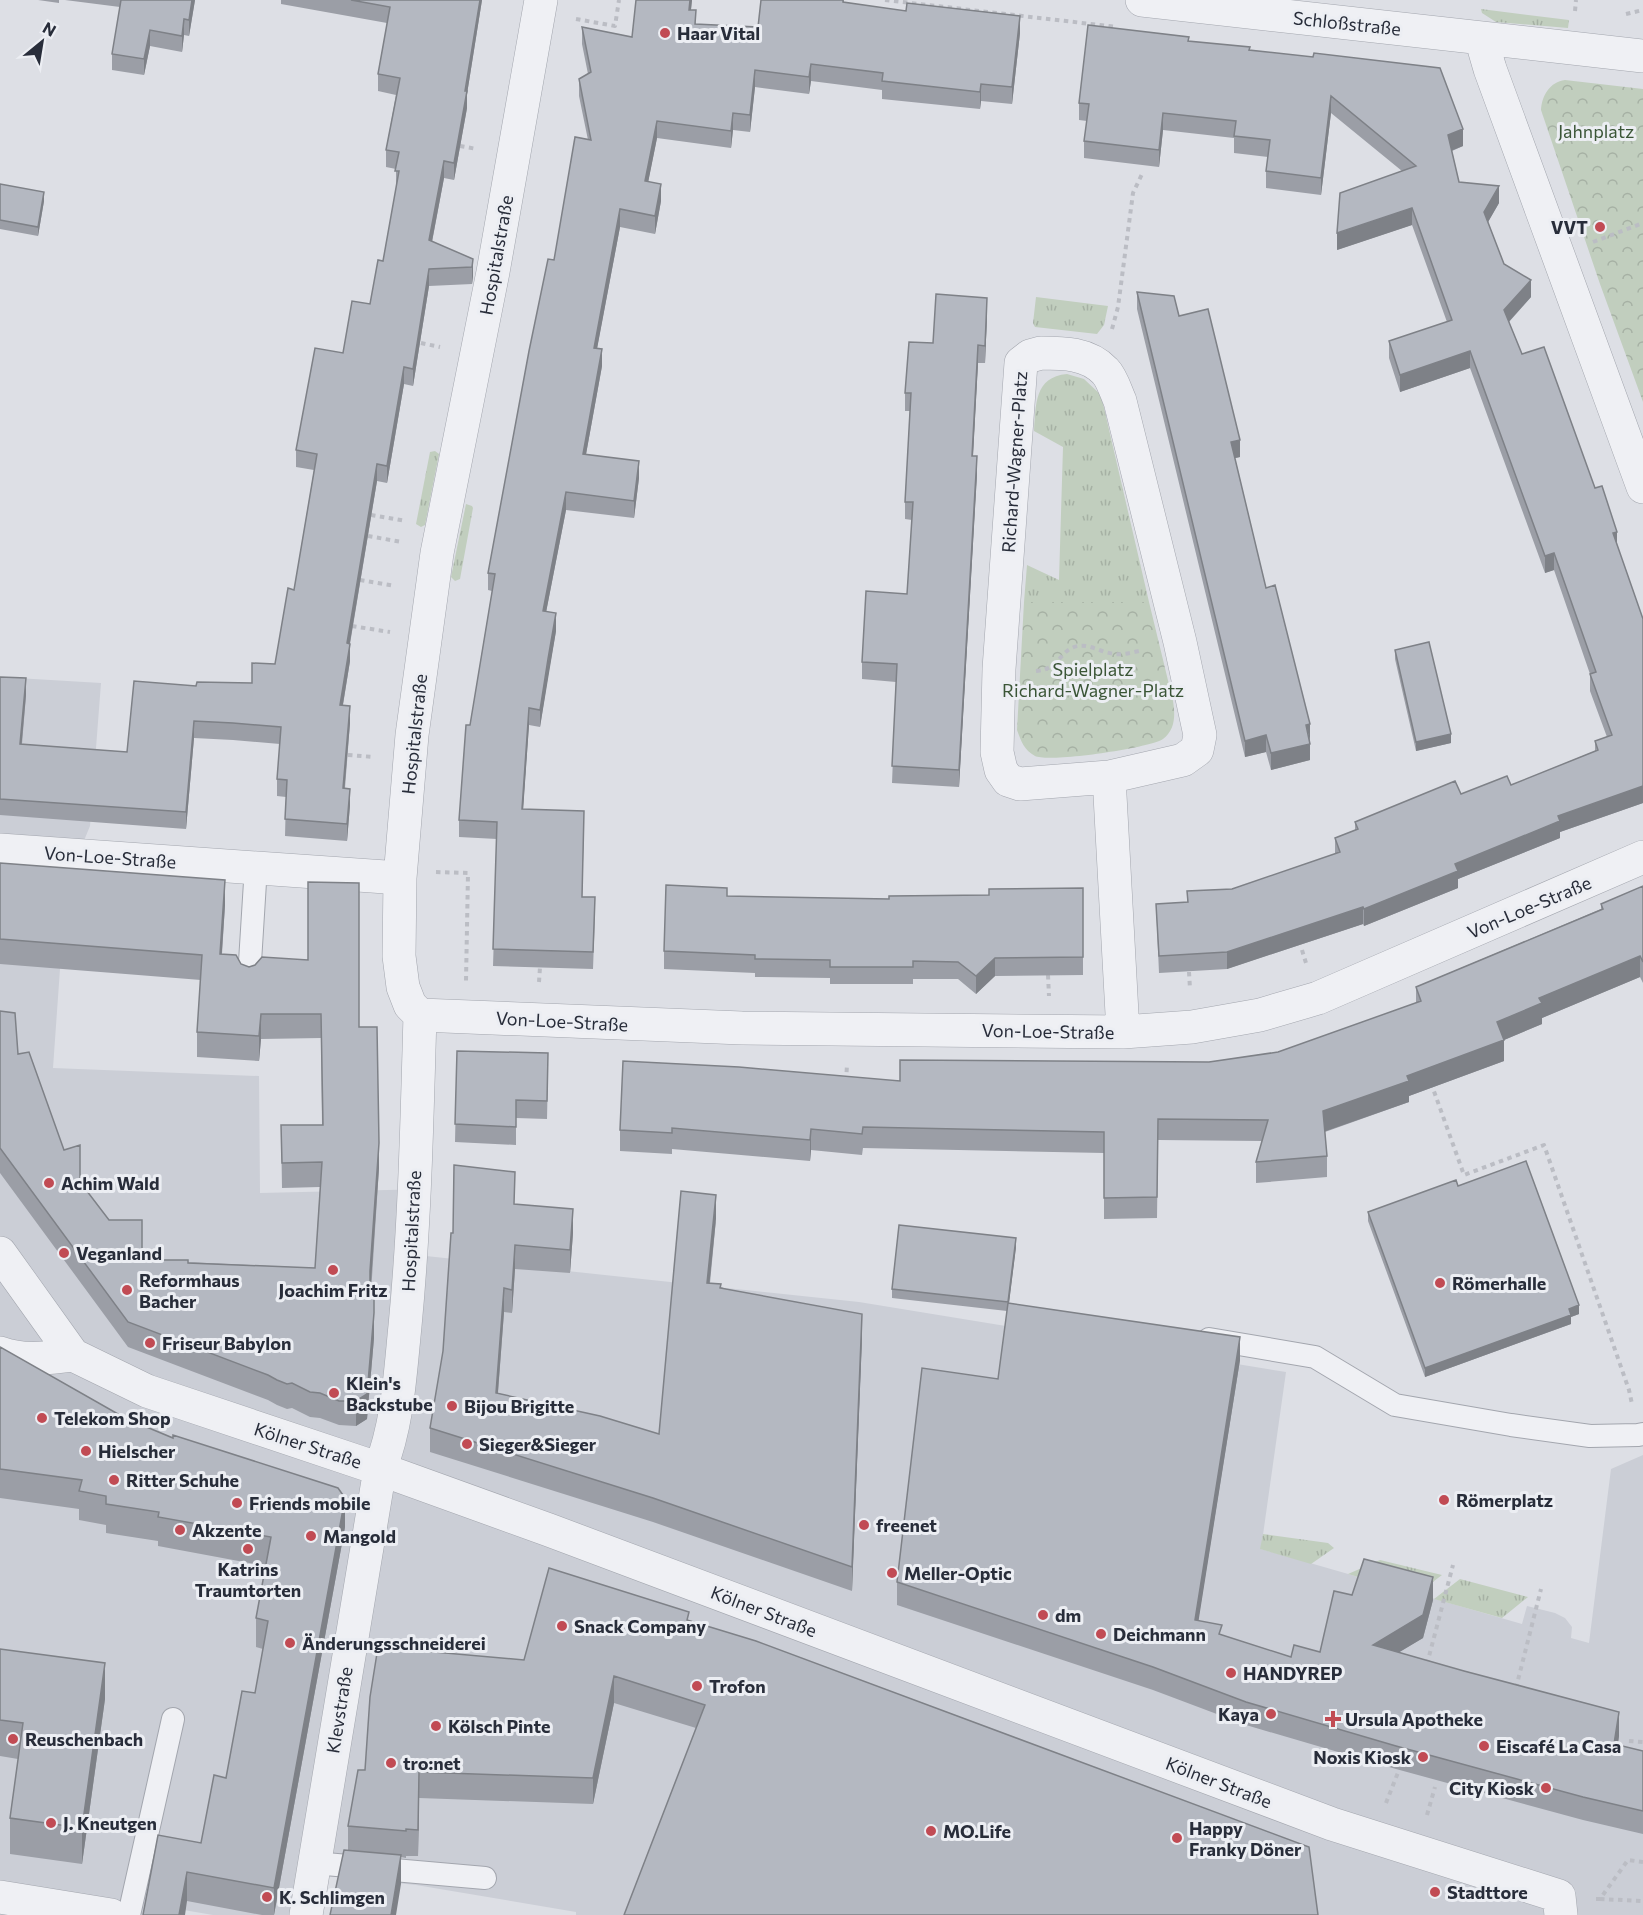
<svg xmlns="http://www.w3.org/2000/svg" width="1643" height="1915" font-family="Commissioner,sans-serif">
<defs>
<pattern id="grass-tufts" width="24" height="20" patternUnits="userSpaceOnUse" patternTransform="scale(1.5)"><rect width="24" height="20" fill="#c1cebe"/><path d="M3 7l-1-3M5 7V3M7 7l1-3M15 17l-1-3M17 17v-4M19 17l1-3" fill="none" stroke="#a6b1a4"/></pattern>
<pattern id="park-crowns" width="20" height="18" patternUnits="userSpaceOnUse" patternTransform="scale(1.5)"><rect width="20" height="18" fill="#c1cebe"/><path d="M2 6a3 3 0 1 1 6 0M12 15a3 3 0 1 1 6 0" fill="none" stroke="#a6b1a4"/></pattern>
</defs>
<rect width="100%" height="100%" fill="#dddfe5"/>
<!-- built -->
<path fill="#cbced6" d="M0 677 101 683 90 826 66 884 53 1068 259 1076 260 1193 430 1189 426 1256 859 1302 1286 1372 1261 1549 1522 1624 1527 1606 1555 1613 1565 1618 1572 1627 1571 1638 1589 1643 1611 1469 1643 1455V1915H576V1912L416 1885 329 1876 322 1915H213L178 1909 177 1915H0Z"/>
<!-- grass -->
<path fill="url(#grass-tufts)" d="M1481 9 1569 20 1568 28 1496 22 1482 13Z
M1036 297 1108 306 1104 325 1097 334 1035 327 1033 323Z
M1067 374 1084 379 1101 395 1149 602H1024L1027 565 1059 580 1063 447 1034 431C1036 405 1034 377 1067 374Z
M435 451 439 454 425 525 421 527 416 524 430 452Z
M466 504 472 506 473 508 460 579 455 581 451 577Z
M1263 1534 1328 1543 1334 1548 1311 1564 1260 1549Z
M1380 1560 1442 1575 1417 1594 1348 1574Z
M1460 1579 1528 1597 1502 1618 1434 1599Z"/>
<!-- park -->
<path fill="url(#park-crowns)" d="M1565 80 1643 89V402L1600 284 1541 110C1542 95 1550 82 1565 80Z
M1024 602H1149L1173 701C1175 714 1176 729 1163 739 1150 748 1049 763 1035 756 1024 750 1021 741 1017 730Z"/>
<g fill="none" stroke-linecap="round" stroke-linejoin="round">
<!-- lane casing -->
<g stroke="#a3a6ae" stroke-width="24">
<path id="lane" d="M249 978 256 866
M1209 1339 1315 1357 1395 1405 1511 1425 1590 1436 1638 1435 1643 1434
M314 1863 485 1878
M129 1915 173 1719"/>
</g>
<!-- street casing -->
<g stroke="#a3a6ae" stroke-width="34">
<path id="street" d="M1142 0 1643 56
M1481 38 1490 69 1643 487
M1041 353C1063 353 1088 353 1105 371 1112 378 1116 392 1120 401L1180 642 1200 735 1197 750 1183 760 1109 777 1020 784 1008 780 1001 770 997 752 999 669 1021 363 1030 356Z
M1109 777 1123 1032
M0 850 400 878
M420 1015 742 1028 1123 1032 1192 1027 1260 1015 1318 998 1643 857
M0 1253 73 1355 147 1391 380 1469 549 1530 1332 1824 1559 1896 1561 1915
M0 1353C25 1362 47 1358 73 1355
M0 1897 111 1915
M306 1915 380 1469C398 1423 400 1375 405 1326 415 1222 417 1118 420 1015L410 1005 403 987 399 956 400 878 412 735 437 553 493 272 541 0"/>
</g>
<!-- path -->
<path stroke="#bbbdc4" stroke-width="4" stroke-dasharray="4.5 4.5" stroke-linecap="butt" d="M885 0 1117 27
M1575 11 1576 0
M1626 14 1643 10
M576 19 615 26 619 0
M460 146 477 149
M1593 242 1643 223
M1112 329 1118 307 1133 193 1143 172
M421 343 440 347
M371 515 406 521
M368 536 402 542
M360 580 395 586
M352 626 390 632
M1036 671C1060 669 1058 653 1074 647 1088 642 1101 653 1115 654 1124 655 1134 652 1143 650
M348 755 374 757
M436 872 468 873 466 981
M1302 950 1306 963
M1189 972 1190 989
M1048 975 1049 996
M539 982 540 967
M846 1081 847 1065
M1431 1083 1464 1175 1544 1145 1629 1390 1632 1404
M1427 1664 1453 1565
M1516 1688 1541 1589
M1629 1741 1643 1742
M1386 1803 1399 1770
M1427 1815 1435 1787
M1596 1899H1600L1628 1860 1643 1862
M1600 1899 1643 1901"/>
<!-- lane -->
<use href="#lane" stroke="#eff0f4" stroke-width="22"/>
<!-- street -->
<use href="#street" stroke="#eff0f4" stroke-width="33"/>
</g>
<!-- wall -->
<path fill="#9b9ea6" d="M38 0H59V3Z
M65 0H195L189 36 184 35 182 52 150 46 144 75 112 70V54L120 7Z
M281 0H482L467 94V108L454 180 444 178 432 242 473 259V276L472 284 429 286 413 386 404 384 387 483 377 481 350 644V661L343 705 350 723 345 788 350 805 347 841 285 836 286 797 277 796V779L280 744 233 740 194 738 186 829 0 815V677L26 695 22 744 127 752 196 686 252 683 275 664 294 590 314 470 296 467V450L343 353 370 304 383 261 396 188V169L386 167V150L396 95 378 91V74L387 23 281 4Z
M692 0 691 10 696 24 758 27 844 0V2L1020 33 1012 104 981 101 980 109 882 99V90L811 81 809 94 755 87 750 132 733 130 731 148 657 138 648 182 661 201 655 234 620 227 597 348 602 366 586 454 639 478 634 518 566 510 546 612 556 631 548 676 540 727 529 725 523 809 584 828 582 897 595 914 593 969 493 966 497 839 459 837V820L470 725 492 591 488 590V573L554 260 588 140 579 96V79L588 74 582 44V27L632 37Z
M1189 41 1250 50 1463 146 1452 151 1459 182 1499 203 1488 222 1504 264 1531 297 1509 322 1522 354 1595 488 1617 545 1643 619V803L1560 832V838L1458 879V888L1364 926 1363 924 1227 969 1159 973 1156 904 1187 902V891L1232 889 1335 854V838L1355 830V822L1461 794 1511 785 1595 751V741L1607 737 1590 691V674L1554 570 1545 573 1470 368 1400 392 1389 358V341L1447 322 1412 225 1337 250 1402 171 1331 113 1321 195 1266 188V171L1268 157 1234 153V138L1163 130 1159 167 1084 158V141L1087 121 1079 120V103Z
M0 184 44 201 38 236 0 229Z
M1137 292 1179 316 1240 457 1235 458 1266 588 1310 740V760L1271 770 1266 752 1245 757 1137 309Z
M987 315 985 363H978L973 456 977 474 959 787 892 783 896 682 862 679V662L907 594 912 520 905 519V502L910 411H905V393L933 343Z
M1395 650 1451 743 1416 751 1395 659Z
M0 863 225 905 222 954 359 1027 379 1168 371 1293 374 1338 367 1419 356 1426 339 1425 320 1418 310 1417 292 1408 287 1409 277 1405 268 1400 128 1347 0 1173V1011L18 1054 64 1150 80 1182 109 1220 142 1260 315 1268 320 1187 282 1188 281 1125H322L321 1038 261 1039 259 1061 197 1057V1032L201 980 0 964Z
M1643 886V983L1640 977 1542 1018V1024L1504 1040V1061L1409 1096V1102L1325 1132 1327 1156V1177L1256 1183V1162L1262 1141 1158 1140 1157 1218 1104 1219V1153L863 1148 862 1155 811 1150 810 1161 672 1149V1154L620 1151V1130L900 1081 1209 1062 1278 1052 1416 1003V987L1601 909V904Z
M1083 888V975L995 976 976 994 958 979H913V984H830V978L755 977V973L664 969V951L727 896 889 899 989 895Z
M457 1051 548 1070 547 1119 516 1118V1145L455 1142Z
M1458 1186 1579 1314 1571 1317V1324L1425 1377 1368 1221V1212Z
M514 1204 573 1233 570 1273 515 1269 512 1313 504 1312 498 1393 659 1434 716 1219 710 1283 862 1338 852 1591 653 1522 430 1452V1428L443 1351 453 1233Z
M1016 1247 1009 1303 1240 1360 1198 1621 1222 1635 1291 1657 1320 1652 1352 1595 1433 1600 1423 1638 1399 1652 1619 1736 1618 1745 1643 1751V1834L1583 1820 1396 1769 1246 1725 1153 1690 897 1605V1582L998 1379 1007 1311 892 1298V1289Z
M0 1347 125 1418 345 1527 274 1915H262L187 1901 143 1915 201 1843 226 1778 255 1693 263 1649 256 1647V1618L266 1566 158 1546V1541L106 1533V1525L79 1520V1509L0 1498Z
M689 1621 756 1641 696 1728 614 1703 593 1804 419 1798 418 1856H406V1858L401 1857V1884L348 1850V1826L365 1770 524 1660Z
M0 1649 105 1699 82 1864 10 1854V1818L18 1759 0 1756Z"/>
<!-- shaded-wall -->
<path fill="#7e8187" d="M192 0H195L189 36V20Z
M480 0H482L467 94V108L454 180V163Z
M690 0H692L689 27V10Z
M1020 16V33L1012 104V87Z
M184 19V35L182 52V36Z
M150 30V46L144 75V59Z
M811 64V81L809 94V77Z
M755 70V87L750 132V115Z
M981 84V101L980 109V92Z
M1331 96V113L1321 195V178Z
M733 113V130L731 148V131Z
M1163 113V130L1159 167V150Z
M657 121V138L645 198V181Z
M1463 129V146L1448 152V135Z
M444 161V178L429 257V240Z
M661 184V201L655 234V216Z
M1499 186V203L1484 229V212Z
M44 192V201L38 236V227Z
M1412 208V225L1337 250V233Z
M620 209V227L594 365V348Z
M473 259V276L472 284V267Z
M429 269V286L413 386V369Z
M1531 280V297L1504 327V310Z
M987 298V315L985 363V346Z
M978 345V363L972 474V456Z
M602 349V366L583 471V454Z
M1470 351V368L1400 392V375Z
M404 367V384L387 483V466Z
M1240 440V457L1231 459V442Z
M977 456V474L959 787V770Z
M639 461V478L634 518V501Z
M377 464V481L347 660V643Z
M566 492V510L543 628V611Z
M1617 532V549L1613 533Z
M1554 553V570L1545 573V556Z
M556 613V631L540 727V710Z
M350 644V661L340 722V705Z
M26 678V695L20 761V744Z
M350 706V723L343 805V788Z
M529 708V725L522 826V809Z
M194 721V738L186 829V812Z
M1310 724V741L1306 725Z
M1451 734V743L1416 751V742Z
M1266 735V752L1245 757V741Z
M1310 744V760L1271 770V753Z
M1643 786V803L1560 832V838L1458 879V888L1364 926V909L1455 864 1558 816Z
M350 789V805L347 841V824Z
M225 880V905L220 979V954Z
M1363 907V924L1227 969V952Z
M1640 956V977L1542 1018V1024L1504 1040V1061L1409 1096V1102L1323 1132V1111L1407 1076 1539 998Z
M995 958V976L976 994V976Z
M261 1014V1039L259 1061V1036Z
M811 1129V1150L810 1161V1140Z
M379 1143V1168L370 1296V1316V1271Z
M716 1195V1219L707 1307V1283Z
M573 1209V1233L570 1273V1250Z
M1016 1238V1247L1008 1311V1302Z
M515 1245V1269L512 1313V1290Z
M504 1288V1312L496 1417V1393Z
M374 1298V1338L367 1419 356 1426V1401Z
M1579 1305V1314L1571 1317V1324L1425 1377V1368Z
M862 1314V1338L852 1591V1567Z
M1240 1337V1360L1195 1643V1620Z
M345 1498V1527L274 1915V1888Z
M1433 1577V1600L1423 1638 1373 1668V1645Z
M105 1663V1699L82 1864V1828Z
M614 1676V1703L593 1804V1778Z
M1619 1712V1736L1614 1767V1744Z
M419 1772V1798L418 1856V1830Z
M401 1855V1884L396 1915H391Z
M187 1872V1901L185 1915H179Z"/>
<!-- building -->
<path fill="#b4b8c1" stroke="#7e8187" stroke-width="1.5" d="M121 0H192L189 20 184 19 182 36 150 30 144 59 112 54Z
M351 0H480L465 91H467L454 163 444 161 429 240 473 259 472 267 429 269 413 369 404 367 387 466 377 464 347 643 350 644 340 705 350 706 343 788 350 789 347 824 285 819 287 780 277 779 281 727 233 723 194 721 186 812 0 799V677L26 678 20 744 127 752 134 681 196 686 197 682 252 683V663L275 664 288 588 294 590 317 454 296 450 315 348 343 353 352 301 370 304 378 260 383 261 399 171H395L399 152 386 150 400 78 378 74 390 7Z
M636 0H690L689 10H696L695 24 758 27 761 0H843V2L906 11 907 3 1020 16 1012 87 981 84 980 92 882 81 883 73 811 64 809 77 755 70 750 115 733 113 731 131 657 121 645 181 661 184 655 216 620 209 594 348 602 349 583 454 639 461 634 501 566 492 543 611 556 613 548 659 540 710 529 708 522 809 584 811 582 897H595L593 952 493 949 497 822 459 820 466 725H470L495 574 488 573 529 351 548 259 554 260 575 137 591 140 579 79 591 72 582 27 632 37Z
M1088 25 1189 37 1188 41 1250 47 1249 50 1313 57 1314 53 1440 68 1463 129 1448 135 1459 182 1499 186 1484 212 1504 264 1531 280 1504 310 1522 354 1544 347 1595 488 1602 486 1617 532 1613 533 1643 619V786L1558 816 1560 821 1455 864 1458 871 1364 909 1363 907 1227 952 1159 956 1156 904 1188 902 1187 891 1232 889 1340 852 1335 838 1358 829 1355 822 1455 781 1461 794 1507 776 1511 785 1598 750 1595 741 1612 735 1590 674 1596 672 1554 553 1545 556 1470 351 1400 375 1389 341 1452 320 1412 208 1337 233 1340 193 1416 166 1331 96 1321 178 1266 171 1270 140 1234 136 1236 121 1163 113 1159 150 1084 141 1089 104 1079 103Z
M0 184 44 192 38 227 0 220Z
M1137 292 1174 296 1179 316 1208 309 1240 440 1231 442 1266 588 1275 585 1310 724 1306 725 1310 744 1271 753 1266 735 1245 741Z
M936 294 987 298 985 346 978 345 972 456H977L959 770 892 766 897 664 862 662 866 591 907 594 913 502H905L911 393H905L909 342 933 343Z
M1429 642 1451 734 1416 742 1395 650Z
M0 863 225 880 220 954 236 955 241 964 249 967 255 965 262 957 308 960V882L359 883V1027H377L379 1143 370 1271V1292L374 1298V1313L367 1394 356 1401H339L320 1393 310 1392 292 1383 287 1384 277 1380 268 1375 128 1322 0 1148V1011L15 1013 18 1054 29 1052 64 1150 80 1145V1182L109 1220H142V1260H188V1263L315 1268 322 1162 282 1163 281 1125H323L321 1014H261L259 1036 197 1032 202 955 0 939Z
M666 885 727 888V896L889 899V896L989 895V889L1083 888V957L995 958 976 976 958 962 913 961V967H830V960L755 959V955L664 951Z
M1643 886V962L1640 956 1539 998 1542 1003 1497 1022 1504 1040 1407 1076 1409 1081 1323 1111 1327 1156 1256 1162 1268 1120 1158 1119 1157 1197 1104 1198V1132L863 1127 862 1134 811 1129 810 1140 672 1128V1133L620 1130 623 1061 739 1067 900 1081V1060L1209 1062 1278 1052 1421 1001 1416 987 1603 909 1601 904Z
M457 1051 548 1053 547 1101 516 1100V1127L455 1124Z
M1526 1161 1579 1305 1569 1309 1571 1315 1425 1368 1368 1212 1456 1180 1458 1186Z
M454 1165 515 1172 514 1204 573 1209 570 1250 515 1245 512 1290 504 1288 496 1393 600 1416 659 1434 681 1191 716 1195 707 1283 721 1284 720 1288 862 1314 852 1567 653 1498 430 1428 443 1351 451 1233H453Z
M899 1225 1016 1238 1008 1302 892 1289Z
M1008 1303 1240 1337 1195 1620 1222 1625 1219 1634 1291 1657 1294 1645 1320 1652 1334 1591 1352 1595 1364 1559 1433 1577 1423 1615 1373 1645 1464 1671 1619 1712 1614 1744 1643 1751V1811L1583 1797 1396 1746 1246 1702 1153 1667 897 1582 922 1368 998 1379Z
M0 1347 125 1418 173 1438V1435L338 1488 345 1498 274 1888 187 1872 179 1915H143L158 1835 201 1843 214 1775 226 1778 242 1691 255 1693 268 1621 256 1618 271 1537 158 1517 159 1512 106 1504V1496L79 1491 82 1480 0 1469Z
M549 1568 689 1612 687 1620 756 1641 1309 1847 1318 1915H624L705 1705 614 1676 593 1778 419 1772 418 1830 406 1829V1831L348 1826 358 1770H365L370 1697 378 1647 524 1660Z
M0 1649 105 1663 82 1828 10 1818 23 1723 0 1720Z
M344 1850 401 1855 391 1915H330Z"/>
<!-- markers -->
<g fill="#c14b54" stroke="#eceef3" stroke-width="2">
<circle cx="665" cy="33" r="6"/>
<circle cx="1600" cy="227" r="6"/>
<circle cx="49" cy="1183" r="6"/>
<circle cx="64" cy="1253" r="6"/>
<circle cx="333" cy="1270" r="6"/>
<circle cx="1440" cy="1283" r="6"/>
<circle cx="127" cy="1290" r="6"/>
<circle cx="150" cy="1343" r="6"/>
<circle cx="334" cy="1393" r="6"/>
<circle cx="452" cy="1406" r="6"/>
<circle cx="42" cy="1418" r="6"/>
<circle cx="467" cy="1444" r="6"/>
<circle cx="86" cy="1451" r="6"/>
<circle cx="114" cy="1480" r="6"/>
<circle cx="1444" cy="1500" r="6"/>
<circle cx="237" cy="1503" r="6"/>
<circle cx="864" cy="1525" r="6"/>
<circle cx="180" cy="1530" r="6"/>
<circle cx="311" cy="1536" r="6"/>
<circle cx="248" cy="1549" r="6"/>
<circle cx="892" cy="1573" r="6"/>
<circle cx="1043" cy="1615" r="6"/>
<circle cx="562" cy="1626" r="6"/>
<circle cx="1101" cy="1634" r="6"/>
<circle cx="290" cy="1643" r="6"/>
<circle cx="1231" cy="1673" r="6"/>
<circle cx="697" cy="1686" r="6"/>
<circle cx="1271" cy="1714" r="6"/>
<path d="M1330 1710h6v6h6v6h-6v6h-6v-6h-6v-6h6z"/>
<circle cx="436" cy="1726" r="6"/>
<circle cx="13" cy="1739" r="6"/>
<circle cx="1484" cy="1746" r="6"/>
<circle cx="1423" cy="1757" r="6"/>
<circle cx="391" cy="1763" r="6"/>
<circle cx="1546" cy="1788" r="6"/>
<circle cx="51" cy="1823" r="6"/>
<circle cx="931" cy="1831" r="6"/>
<circle cx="1177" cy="1838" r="6"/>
<circle cx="1435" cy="1892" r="6"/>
<circle cx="267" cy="1897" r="6"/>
</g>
<g text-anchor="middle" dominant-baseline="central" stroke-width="6" stroke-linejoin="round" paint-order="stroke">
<!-- street labels -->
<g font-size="18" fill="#282d3a" stroke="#eceef3">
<text transform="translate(1347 23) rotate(6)">Schloßstraße</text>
<text transform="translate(496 255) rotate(-80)">Hospitalstraße</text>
<text transform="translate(1014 462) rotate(-86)">Richard-Wagner-Platz</text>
<text transform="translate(414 734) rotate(-84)">Hospitalstraße</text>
<text transform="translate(110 857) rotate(4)">Von-Loe-Straße</text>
<text transform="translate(1529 907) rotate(-23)">Von-Loe-Straße</text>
<text transform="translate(562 1021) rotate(3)">Von-Loe-Straße</text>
<text transform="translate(1048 1031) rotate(1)">Von-Loe-Straße</text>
<text transform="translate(411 1231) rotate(-87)">Hospitalstraße</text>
<text transform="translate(308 1445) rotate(18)">Kölner Straße</text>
<text transform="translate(764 1611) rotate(21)">Kölner Straße</text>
<text transform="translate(339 1710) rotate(-81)">Klevstraße</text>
<text transform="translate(1219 1782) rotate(21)">Kölner Straße</text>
</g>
<!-- poi labels -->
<g font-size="18" font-weight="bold" fill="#282d3a" stroke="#eceef3" text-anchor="start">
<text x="677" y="33">Haar Vital</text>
<text x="1588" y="227" text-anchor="end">VVT</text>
<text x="61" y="1183">Achim Wald</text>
<text x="76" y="1253">Veganland</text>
<text x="139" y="1280">Reformhaus<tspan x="139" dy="21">Bacher</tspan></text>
<text x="1452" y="1283">Römerhalle</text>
<text x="333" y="1290" text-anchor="middle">Joachim Fritz</text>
<text x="162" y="1343">Friseur Babylon</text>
<text x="346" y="1383">Klein's<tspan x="346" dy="21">Backstube</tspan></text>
<text x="464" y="1406">Bijou Brigitte</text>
<text x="54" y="1418">Telekom Shop</text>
<text x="479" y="1444">Sieger&amp;Sieger</text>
<text x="98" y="1451">Hielscher</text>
<text x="126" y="1480">Ritter Schuhe</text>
<text x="1456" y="1500">Römerplatz</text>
<text x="249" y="1503">Friends mobile</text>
<text x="876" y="1525">freenet</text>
<text x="192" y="1530">Akzente</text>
<text x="323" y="1536">Mangold</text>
<text x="248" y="1569" text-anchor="middle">Katrins<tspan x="248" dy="21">Traumtorten</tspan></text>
<text x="904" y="1573">Meller-Optic</text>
<text x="1055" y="1615">dm</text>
<text x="574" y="1626">Snack Company</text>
<text x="1113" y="1634">Deichmann</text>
<text x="302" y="1643">Änderungsschneiderei</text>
<text x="1243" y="1673">HANDYREP</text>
<text x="709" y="1686">Trofon</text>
<text x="1259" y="1714" text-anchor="end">Kaya</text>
<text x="1345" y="1719">Ursula Apotheke</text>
<text x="448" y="1726">Kölsch Pinte</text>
<text x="25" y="1739">Reuschenbach</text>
<text x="1496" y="1746">Eiscafé La Casa</text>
<text x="1411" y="1757" text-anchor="end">Noxis Kiosk</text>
<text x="403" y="1763">tro:net</text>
<text x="1534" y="1788" text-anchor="end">City Kiosk</text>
<text x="63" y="1823">J. Kneutgen</text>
<text x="1189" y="1828">Happy<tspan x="1189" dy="21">Franky Döner</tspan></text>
<text x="943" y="1831">MO.Life</text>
<text x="1447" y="1892">Stadttore</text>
<text x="279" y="1897">K. Schlimgen</text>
</g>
<!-- park labels -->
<g font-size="18" fill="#3a5536" stroke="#eceef3">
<text x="1596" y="131">Jahnplatz</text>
<text x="1093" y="669">Spielplatz<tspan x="1093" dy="21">Richard-Wagner-Platz</tspan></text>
</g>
</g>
<!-- north arrow -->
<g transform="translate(42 42) rotate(30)" stroke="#eceef3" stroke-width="4.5" paint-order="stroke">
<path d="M0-4.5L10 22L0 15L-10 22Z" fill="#282d3a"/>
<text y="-9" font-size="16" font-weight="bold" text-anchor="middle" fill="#282d3a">N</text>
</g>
</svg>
